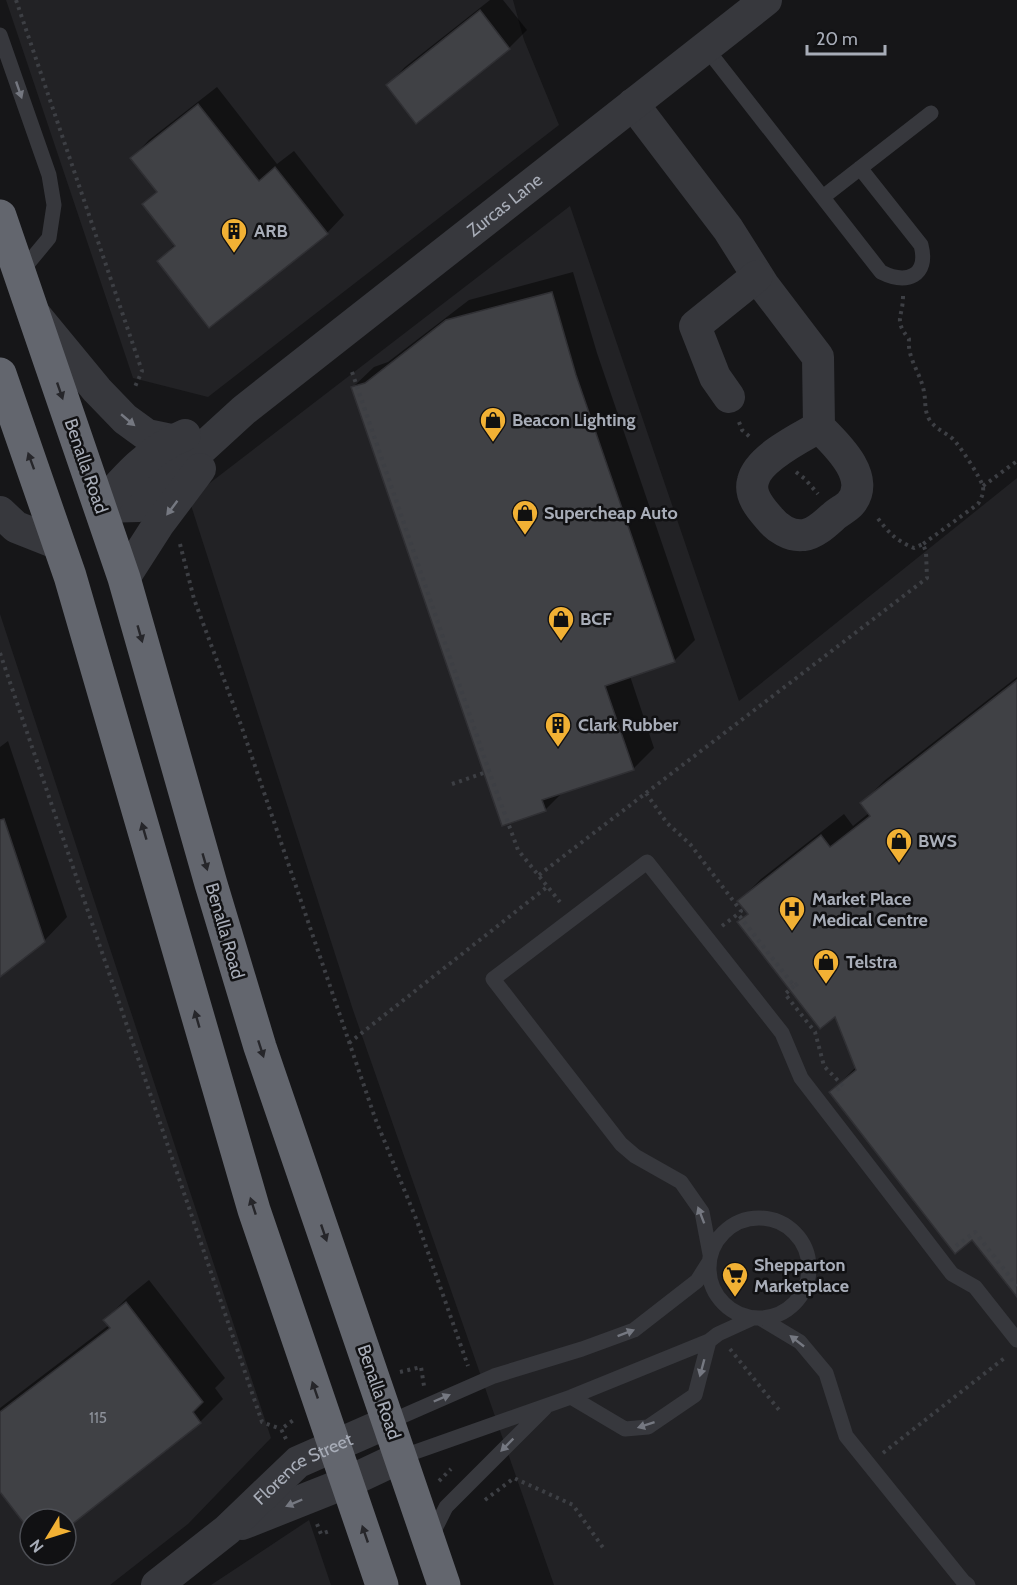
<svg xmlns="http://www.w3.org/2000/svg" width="1017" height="1585" font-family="Cabin,sans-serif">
<rect width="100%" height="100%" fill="#161618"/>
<!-- built -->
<path fill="#222225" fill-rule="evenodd" d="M6 0H513L524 40 559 125 208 397 133 378Z
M570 206 739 701 1017 478V1585H554L353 1010 189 499Z
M0 614 271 1438 188 1524 110 1585H0ZM30 1519H66V1555H30Z
M309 1520 331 1585H211Z"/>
<!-- shadow -->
<path fill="#0007" d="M490 0H503L527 30 509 48 416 121 388 85 405 67Z
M217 87 277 164 294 151 344 215 327 233 159 261 175 244 144 205 158 191 132 158 149 140Z
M573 272 597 353 695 640 674 661 630 676 654 748 633 769 563 792 545 810 352 388 374 367 388 362 469 300Z
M1017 677V1294L973 1238 831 1092 856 1067 836 1015 739 922 749 913 739 901 761 879 844 814 853 826 869 813 862 803 884 781Z
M8 741 67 917 44 941 0 976V747Z
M149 1280 225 1378 215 1388 223 1399 200 1422 66 1527V1519H30V1529L0 1490V1408L109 1325 105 1320 128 1297Z"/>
<!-- building -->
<path fill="#404145" stroke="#303034" stroke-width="1.5" d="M480 10 510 49 416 124 386 85Z
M198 104 259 181 275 167 328 234 209 328 157 261 175 246 142 204 157 192 130 158Z
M552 292 576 375 675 662 605 686 634 770 542 800 546 811 502 826 351 387 365 383 446 320Z
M1017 680V1297L972 1240 955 1254 829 1092 856 1070 835 1017 820 1029 737 922 748 914 737 901 821 835 830 847 870 816 860 803Z
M4 819 45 942 0 977V820Z
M126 1302 203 1402 193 1412 201 1423 66 1529V1519H30V1531L0 1492V1412L110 1328 103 1320Z"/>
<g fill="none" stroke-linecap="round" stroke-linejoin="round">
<!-- path -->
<path stroke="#3d3f44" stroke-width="4" stroke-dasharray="3 4.5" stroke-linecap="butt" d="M16 0 142 371 134 389
M903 296C903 318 893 319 909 339 907 359 921 373 924 392 926 401 924 410 929 419 935 429 945 432 953 439 960 446 981 478 983 487 984 493 981 499 978 504L923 544
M352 372 489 771
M739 422 742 430 750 437
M796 472 805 479 818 494
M983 486 1017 461
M180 544 194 599 241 725 375 1118 417 1221 468 1366
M0 653 262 1422 281 1429
M452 784 489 771 518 850 560 902
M646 793 927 578 926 552 923 544 914 548C895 540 889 533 876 516
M539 875 646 793 667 823 690 844 741 911 738 914
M722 926 738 914 794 986 800 982
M794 986 785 994 815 1032 824 1066 843 1086 835 1091
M349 1043 547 887
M956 1246 975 1232 1017 1286
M730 1349 779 1410
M400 1372 421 1367 424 1386
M286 1439 281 1429 295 1419
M883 1453 1007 1356
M439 1481 451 1469
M485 1500 514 1478 573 1505 604 1549
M317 1524 321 1534 332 1530"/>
<!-- lane -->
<path stroke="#37383d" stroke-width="15" d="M0 35 49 175 54 205 49 238 20 273
M706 48 881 272C907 285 929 276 921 245L860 168
M823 197 931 113
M709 1268a50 50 0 1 1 100 0a50 50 0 1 1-100 0Z
M710 1254 702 1212 681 1182 635 1156 621 1144 493 979 647 862 782 1033 801 1078 916 1227 952 1274 975 1287 1017 1340
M760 1318 800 1342 826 1373 846 1436 963 1581 968 1585
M571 1397 625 1429 648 1427 695 1395 709 1341
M389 1422 494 1376 582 1349 634 1330 697 1281 709 1262
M401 1457 571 1397 709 1341 718 1334 753 1318
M434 1539 436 1527 446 1507 545 1408"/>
<!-- street -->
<g stroke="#37383d" stroke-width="32">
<path d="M633 104 728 229 764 286 818 357 819 427C836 444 873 478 850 504 846 508 840 511 835 515 827 522 815 534 804 535 790 537 777 528 769 518 760 508 749 495 753 481 758 458 800 438 819 427"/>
<path d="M36 316 97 390 125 419 147 435 171 440"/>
<path d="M729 397 715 377 695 326 757 276"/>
<path id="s1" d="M100 507 139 506 244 410 766 0"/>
<path d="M100 507C124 479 150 449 185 435"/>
<path d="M0 512 16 527 59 544"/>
<path d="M124 578 158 525 200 469"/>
<path d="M242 1524 348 1482 401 1457"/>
<path id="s2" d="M157 1585 227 1530 298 1462 389 1422"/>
</g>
<!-- highway -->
<path stroke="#63666e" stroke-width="33" d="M0 216 124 578 211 884 260 1047 444 1585
M0 374 70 576 254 1210 382 1585"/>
</g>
<!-- one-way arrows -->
<defs><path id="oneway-solid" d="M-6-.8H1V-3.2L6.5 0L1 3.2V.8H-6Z" transform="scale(1.5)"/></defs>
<g fill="#757881">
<use href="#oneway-solid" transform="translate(19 90) rotate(71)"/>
<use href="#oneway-solid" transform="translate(128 420) rotate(40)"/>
<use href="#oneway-solid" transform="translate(172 508) rotate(127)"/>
<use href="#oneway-solid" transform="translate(701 1215) rotate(-111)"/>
<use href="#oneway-solid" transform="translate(626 1333) rotate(-21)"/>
<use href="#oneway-solid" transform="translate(797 1341) rotate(-142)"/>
<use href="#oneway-solid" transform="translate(702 1368) rotate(105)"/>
<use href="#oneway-solid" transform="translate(442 1398) rotate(-23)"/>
<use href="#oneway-solid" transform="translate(646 1425) rotate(162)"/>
<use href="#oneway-solid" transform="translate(507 1445) rotate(135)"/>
<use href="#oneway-solid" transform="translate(294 1503) rotate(157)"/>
</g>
<g fill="#26262a">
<use href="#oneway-solid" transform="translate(60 391) rotate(71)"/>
<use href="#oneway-solid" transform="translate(31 461) rotate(-110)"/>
<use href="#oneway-solid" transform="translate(140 634) rotate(74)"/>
<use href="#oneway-solid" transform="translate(144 831) rotate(-106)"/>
<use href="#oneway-solid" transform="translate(205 862) rotate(74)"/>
<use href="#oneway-solid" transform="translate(197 1019) rotate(-106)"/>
<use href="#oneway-solid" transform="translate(261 1049) rotate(72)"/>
<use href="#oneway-solid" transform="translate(253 1206) rotate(-108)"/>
<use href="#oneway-solid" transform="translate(324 1233) rotate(71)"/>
<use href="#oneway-solid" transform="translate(315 1390) rotate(-109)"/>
<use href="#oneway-solid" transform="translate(365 1534) rotate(-109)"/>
</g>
<!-- icons -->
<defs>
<g id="building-pin" transform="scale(1.35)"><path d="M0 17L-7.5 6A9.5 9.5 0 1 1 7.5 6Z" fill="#f2b134" stroke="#111113"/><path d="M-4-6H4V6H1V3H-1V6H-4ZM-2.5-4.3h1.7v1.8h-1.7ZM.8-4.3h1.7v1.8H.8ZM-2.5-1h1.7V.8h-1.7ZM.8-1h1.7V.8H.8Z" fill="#111"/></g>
<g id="shop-pin" transform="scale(1.35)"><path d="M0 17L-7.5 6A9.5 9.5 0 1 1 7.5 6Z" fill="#f2b134" stroke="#111113"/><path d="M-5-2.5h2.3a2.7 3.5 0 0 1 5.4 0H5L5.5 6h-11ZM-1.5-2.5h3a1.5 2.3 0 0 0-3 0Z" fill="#111"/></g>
<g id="hospital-pin" transform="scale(1.35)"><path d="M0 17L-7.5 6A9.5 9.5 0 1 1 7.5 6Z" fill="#f2b134" stroke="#111113"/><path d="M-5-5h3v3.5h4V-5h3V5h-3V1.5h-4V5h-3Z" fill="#111"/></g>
<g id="supermarket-pin" transform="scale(1.35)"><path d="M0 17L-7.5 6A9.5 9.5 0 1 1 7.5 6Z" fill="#f2b134" stroke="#111113"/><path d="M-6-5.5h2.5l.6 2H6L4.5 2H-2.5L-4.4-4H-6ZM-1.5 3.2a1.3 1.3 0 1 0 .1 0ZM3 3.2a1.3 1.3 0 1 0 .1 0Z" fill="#111"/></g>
</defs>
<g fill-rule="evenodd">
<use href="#building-pin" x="234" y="231"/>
<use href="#shop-pin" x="493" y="420"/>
<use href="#shop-pin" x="525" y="513"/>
<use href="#shop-pin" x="561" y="619"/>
<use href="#building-pin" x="558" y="725"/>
<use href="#shop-pin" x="899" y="841"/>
<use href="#hospital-pin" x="792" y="909"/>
<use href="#shop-pin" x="826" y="962"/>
<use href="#supermarket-pin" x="735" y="1275"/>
</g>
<g text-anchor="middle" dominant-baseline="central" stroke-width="5" stroke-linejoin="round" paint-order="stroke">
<!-- number labels -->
<g font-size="15" fill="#8e929b">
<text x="98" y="1418">115</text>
</g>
<!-- street labels -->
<g font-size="18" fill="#a8adb8" stroke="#111113">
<text stroke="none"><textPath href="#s1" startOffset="513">Zurcas Lane</textPath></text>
<text transform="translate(86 466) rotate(71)">Benalla Road</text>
<text transform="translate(225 931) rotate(74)">Benalla Road</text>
<text transform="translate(379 1392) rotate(71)">Benalla Road</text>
<text stroke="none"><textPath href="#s2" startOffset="188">Florence Street</textPath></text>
</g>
<!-- poi labels -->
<g font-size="18" font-weight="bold" fill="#a8adb8" stroke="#111113" text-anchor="start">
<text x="254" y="231">ARB</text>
<text x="512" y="420">Beacon Lighting</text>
<text x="544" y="513">Supercheap Auto</text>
<text x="580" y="619">BCF</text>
<text x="578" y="725">Clark Rubber</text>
<text x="918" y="841">BWS</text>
<text x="812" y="899">Market Place<tspan x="812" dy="21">Medical Centre</tspan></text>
<text x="846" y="962">Telstra</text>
<text x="754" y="1265">Shepparton<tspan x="754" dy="21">Marketplace</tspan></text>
</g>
</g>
<!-- north arrow -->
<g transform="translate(48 1537) rotate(232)"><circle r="28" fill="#111113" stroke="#4d4f55" stroke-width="1.5"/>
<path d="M0-4.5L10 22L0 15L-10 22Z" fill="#f2b134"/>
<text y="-9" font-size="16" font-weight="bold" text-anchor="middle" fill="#a8adb8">N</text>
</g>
<!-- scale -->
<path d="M807 45v9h78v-9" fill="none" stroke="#a8adb8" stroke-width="3"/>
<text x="816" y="45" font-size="18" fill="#a8adb8" stroke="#111113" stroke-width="4.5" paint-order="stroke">20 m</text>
</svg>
